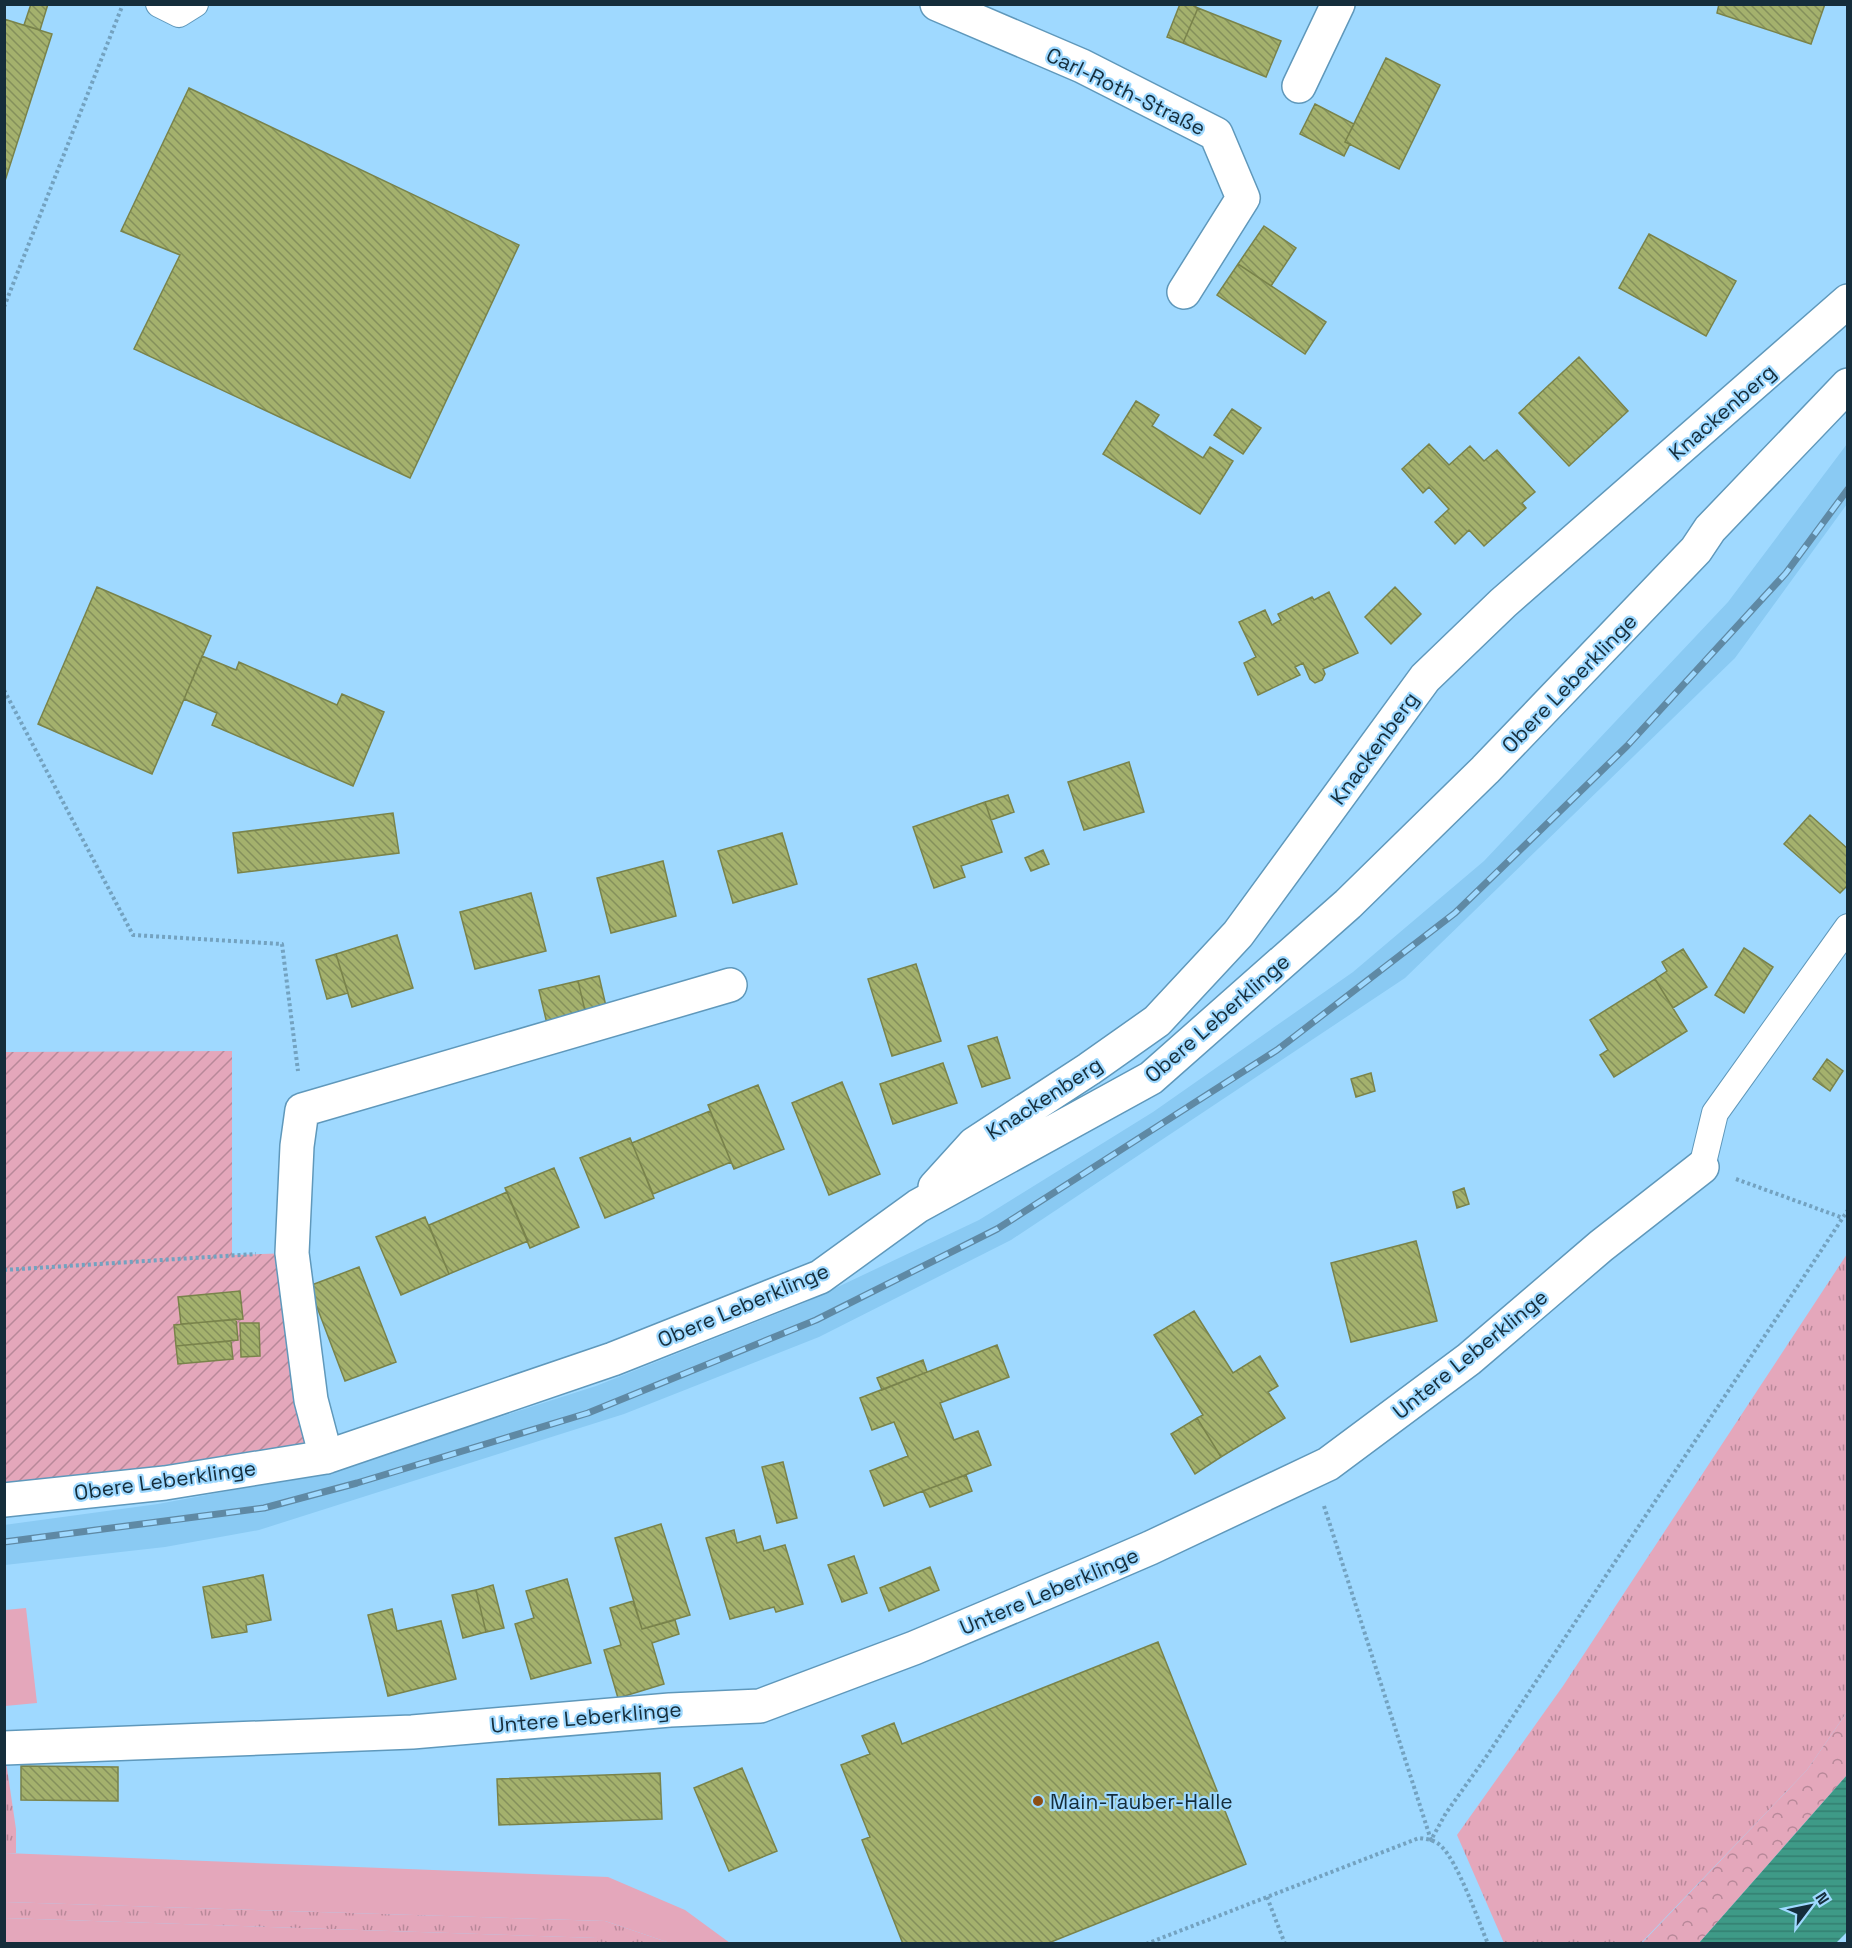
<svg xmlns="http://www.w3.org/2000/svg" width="1852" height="1948" font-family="'Space Grotesk',sans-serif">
<defs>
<pattern id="grass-tufts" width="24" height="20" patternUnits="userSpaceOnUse" patternTransform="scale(1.5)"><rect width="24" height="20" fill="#e4a7bb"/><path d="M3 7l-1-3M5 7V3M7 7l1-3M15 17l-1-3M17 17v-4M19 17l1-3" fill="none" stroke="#b88899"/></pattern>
<pattern id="forest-crowns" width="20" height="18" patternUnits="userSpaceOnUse" patternTransform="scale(1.5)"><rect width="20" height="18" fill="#e4a7bb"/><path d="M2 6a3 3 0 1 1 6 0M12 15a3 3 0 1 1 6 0" fill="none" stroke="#b88899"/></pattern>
<pattern id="garden-furrows" width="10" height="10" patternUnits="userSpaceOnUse" patternTransform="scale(1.5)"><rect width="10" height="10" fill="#e4a7bb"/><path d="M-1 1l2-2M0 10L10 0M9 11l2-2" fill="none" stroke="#b88899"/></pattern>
<pattern id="water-rules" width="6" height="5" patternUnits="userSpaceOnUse" patternTransform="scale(1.5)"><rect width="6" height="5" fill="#3e9a87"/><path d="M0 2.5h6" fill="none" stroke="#337e70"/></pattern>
<pattern id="building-back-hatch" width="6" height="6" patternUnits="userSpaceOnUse" patternTransform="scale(1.5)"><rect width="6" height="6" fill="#a4b16d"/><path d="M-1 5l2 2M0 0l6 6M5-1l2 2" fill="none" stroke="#84905b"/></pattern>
</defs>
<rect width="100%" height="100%" fill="#9fd9ff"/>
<!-- built -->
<path fill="#8acaf3" d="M1847 444V504L1735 658 1405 978 1011 1240 819 1337 624 1414 259 1530 165 1547 5 1565 4 1525 158 1504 329 1472 596 1386 804 1303 979 1220 1153 1112 1353 972 1484 861 1728 602Z"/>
<!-- grass -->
<path fill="url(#grass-tufts)" d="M1847 1254V1712L1807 1770 1641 1943H1504L1457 1835 1563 1686Z
M4 1748 16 1829V1853H5Z
M5 1902 605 1921 670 1943H597V1938L5 1918Z"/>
<!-- forest -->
<path fill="url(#forest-crowns)" d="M1847 1712V1775L1699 1943 1641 1944 1807 1770Z"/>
<!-- garden -->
<path fill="url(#garden-furrows)" d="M232 1051V1255L292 1253 326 1457 5 1495V1052Z"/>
<!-- pitch -->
<path fill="#e4a7bb" d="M26 1608 37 1703 5 1706V1610Z
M5 1853 608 1877 685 1910 730 1943H670L605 1921 5 1902Z
M5 1918 598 1938 597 1943 5 1944Z"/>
<!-- water -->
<path fill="url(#water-rules)" d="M1847 1775V1932L1836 1943H1699Z"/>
<!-- building -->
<path fill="url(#building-back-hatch)" stroke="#79834b" stroke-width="1.5" d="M31 4H48L40 30 24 25Z
M1180 4H1191L1198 8 1183 43 1167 37Z
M1719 4H1825L1811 44 1717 13Z
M1198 8 1281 41 1266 77 1183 43Z
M4 19 52 34 4 184Z
M1386 58 1440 85 1399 169 1345 142Z
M189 88 519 245 410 478 134 349 180 255 121 231Z
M1315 104 1354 124 1345 142 1350 144 1344 156 1300 134Z
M1264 226 1296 248 1271 286 1238 264Z
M1649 234 1736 281 1706 336 1619 288Z
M1238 264 1326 322 1305 354 1217 295Z
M1579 357 1628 411 1569 466 1519 413Z
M1136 401 1159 415 1152 426 1203 458 1210 447 1233 461 1200 514 1103 454Z
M1232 409 1261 428 1243 454 1214 435Z
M1429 444 1449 465 1470 446 1484 461 1497 450 1535 492 1522 503 1526 508 1484 546 1469 530 1455 544 1435 522 1449 509 1429 487 1423 493 1402 469Z
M97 587 211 636 152 774 38 724Z
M1395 587 1421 614 1391 644 1365 617Z
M1329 592 1358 653 1323 669 1325 674 1322 680 1315 683 1310 679 1303 663 1295 667 1300 675 1258 695 1244 663 1256 657 1239 622 1265 610 1272 625 1281 620 1278 614 1312 597 1314 600Z
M202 656 236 670 239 662 337 705 342 694 384 712 353 786 212 725 217 713 184 699Z
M1129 762 1144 812 1084 830 1068 782Z
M1008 795 1014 812 991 820 985 802Z
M985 802 1002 852 961 866 965 877 934 888 913 827Z
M393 813 399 853 238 873 233 833Z
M1810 815 1848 849V885L1840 893 1784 844Z
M782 833 797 884 733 903 718 851Z
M1043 850 1049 864 1031 871 1025 858Z
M663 861 676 916 611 933 597 878Z
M531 893 546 951 475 969 460 912Z
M397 935 413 988 352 1007 336 954Z
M1744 948 1773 967 1744 1013 1715 995Z
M1683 949 1707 987 1673 1008 1655 979 1667 971 1662 962Z
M336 954 348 993 327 999 316 960Z
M916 964 941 1041 892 1056 868 979Z
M599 976 608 1015 587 1019 578 981Z
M1655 979 1687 1031 1614 1077 1600 1055 1608 1050 1590 1020Z
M578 981 587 1019 548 1028 539 990Z
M997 1037 1010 1078 982 1087 968 1046Z
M1827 1059 1843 1071 1830 1091 1813 1079Z
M943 1063 957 1103 893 1124 880 1084Z
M1371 1073 1375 1091 1356 1097 1351 1079Z
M842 1082 880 1174 829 1195 792 1103Z
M758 1085 784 1149 734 1169 708 1105Z
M710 1111 731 1162 653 1194 632 1143Z
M630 1138 654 1198 605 1218 580 1158Z
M554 1168 579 1227 530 1248 505 1188Z
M1464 1188 1469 1204 1457 1208 1453 1192Z
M507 1192 528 1241 449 1274 429 1225Z
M425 1217 449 1274 401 1295 376 1237Z
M1416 1241 1437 1321 1351 1342 1331 1263Z
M359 1267 396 1362 345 1381 309 1286Z
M240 1291 243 1319 181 1324 178 1297Z
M1194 1311 1233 1373 1260 1356 1278 1386 1268 1392 1285 1418 1221 1457 1197 1418 1203 1415 1154 1335Z
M236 1319 238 1340 176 1346 174 1325Z
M240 1323H259L260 1356 241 1357Z
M231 1341 233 1359 178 1364 176 1346Z
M997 1345 1009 1377 940 1403 954 1440 978 1431 991 1465 884 1506 870 1471 908 1456 894 1422 872 1430 860 1398Z
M923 1360 927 1372 882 1390 877 1378Z
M1197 1418 1221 1457 1195 1474 1171 1434Z
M783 1462 797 1518 777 1523 762 1467Z
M966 1475 972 1491 930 1507 923 1491Z
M661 1524 690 1615 642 1629 615 1538Z
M734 1530 737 1543 760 1536 764 1551 785 1545 803 1604 776 1612 774 1607 730 1619 706 1538Z
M854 1556 867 1593 842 1602 828 1565Z
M930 1567 939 1590 889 1611 880 1588Z
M263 1575 271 1620 246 1625 247 1632 212 1638 203 1587Z
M567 1579 591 1663 531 1679 515 1624 534 1618 526 1591Z
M493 1585 504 1628 486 1632 476 1590Z
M476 1590 486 1632 463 1638 452 1595Z
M633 1601 642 1629 675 1620 679 1634 652 1643 664 1684 618 1698 604 1650 621 1645 610 1608Z
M392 1609 397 1631 441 1621 456 1679 388 1696 368 1615Z
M1158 1642 1246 1864 1046 1944H903L862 1840 870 1837 841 1765 870 1754 862 1736 894 1723 902 1744Z
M21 1766 118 1767V1801L21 1800Z
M742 1768 777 1851 729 1871 694 1788Z
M660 1773 662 1819 499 1825 497 1779Z"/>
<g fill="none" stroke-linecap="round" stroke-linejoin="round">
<!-- service casing -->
<g stroke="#5f98bb" stroke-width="28">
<path id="service" d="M159 4 179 14 195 4
M1702 1167 1715 1113 1848 927"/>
</g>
<!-- minor casing -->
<g stroke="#5f98bb" stroke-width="36">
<path id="minor" d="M937 4 1082 66 1216 134 1243 198 1184 292
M1299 86 1338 4
M935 1187 974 1144 1089 1069 1157 1021 1238 934 1425 678 1503 603 1848 301
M326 1457 311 1400 292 1253 297 1146 302 1110 730 985
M4 1500 165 1483 326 1457 613 1359 820 1277 918 1206 1151 1078 1348 904 1485 770 1696 550 1710 529 1848 385
M4 1748 412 1732 670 1710 760 1706 914 1648 1092 1573 1150 1548 1328 1464 1469 1359 1601 1246 1702 1167"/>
</g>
<!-- path -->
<path stroke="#73a2c0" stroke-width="4" stroke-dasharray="3 3" stroke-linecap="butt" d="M4 307 123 4
M4 690 133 935 282 944 298 1071
M1736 1179 1843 1218
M4 1270 256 1254
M1324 1506 1431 1840 1446 1813 1486 1757 1848 1210
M1267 1897 1285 1944
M1146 1944 1419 1838C1427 1839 1435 1840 1441 1846 1458 1862 1478 1920 1488 1944"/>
<!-- service -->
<use href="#service" stroke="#fff" stroke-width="26"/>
<!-- minor -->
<use href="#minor" stroke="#fff" stroke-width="33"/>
<!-- rail casing -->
<g stroke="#5f89a4" stroke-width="7">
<path id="rail" d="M4 1542 264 1508 357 1483 588 1413 816 1320 997 1229 1277 1050 1455 913 1627 746 1786 573 1848 489"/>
</g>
<!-- rail -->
<use href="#rail" stroke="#9fd9ff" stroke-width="4.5" stroke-dasharray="14" stroke-linecap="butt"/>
</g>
<!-- markers -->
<circle fill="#8d4e15" stroke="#9fd9ff" stroke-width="2" cx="1038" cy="1801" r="6"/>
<g text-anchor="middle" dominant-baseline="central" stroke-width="4.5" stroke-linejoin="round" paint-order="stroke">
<!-- street labels -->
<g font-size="21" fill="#152d3b" stroke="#9fd9ff">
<text transform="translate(1126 91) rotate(26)">Carl-Roth-Straße</text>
<text transform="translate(1722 412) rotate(-41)">Knackenberg</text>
<text transform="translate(1569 683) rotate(-46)">Obere Leberklinge</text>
<text transform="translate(1374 748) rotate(-54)">Knackenberg</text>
<text transform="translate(1217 1018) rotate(-41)">Obere Leberklinge</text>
<text transform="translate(1044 1098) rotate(-33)">Knackenberg</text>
<text transform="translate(743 1305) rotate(-23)">Obere Leberklinge</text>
<text transform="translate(1470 1354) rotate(-39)">Untere Leberklinge</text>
<text transform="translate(165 1480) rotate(-8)">Obere Leberklinge</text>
<text transform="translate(1049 1591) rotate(-23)">Untere Leberklinge</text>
<text transform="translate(586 1717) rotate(-5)">Untere Leberklinge</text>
</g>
<!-- poi labels -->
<g font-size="21" fill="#152d3b" stroke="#9fd9ff" text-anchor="start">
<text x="1050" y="1801">Main-Tauber-Halle</text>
</g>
</g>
<!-- border -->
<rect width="1852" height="1948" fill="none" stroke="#152d3b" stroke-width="12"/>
<!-- north arrow -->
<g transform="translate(1810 1906) rotate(58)" stroke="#9fd9ff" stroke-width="4.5" paint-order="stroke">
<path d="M0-4.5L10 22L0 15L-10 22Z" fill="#152d3b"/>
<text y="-9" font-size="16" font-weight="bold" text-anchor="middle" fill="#152d3b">N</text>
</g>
</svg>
